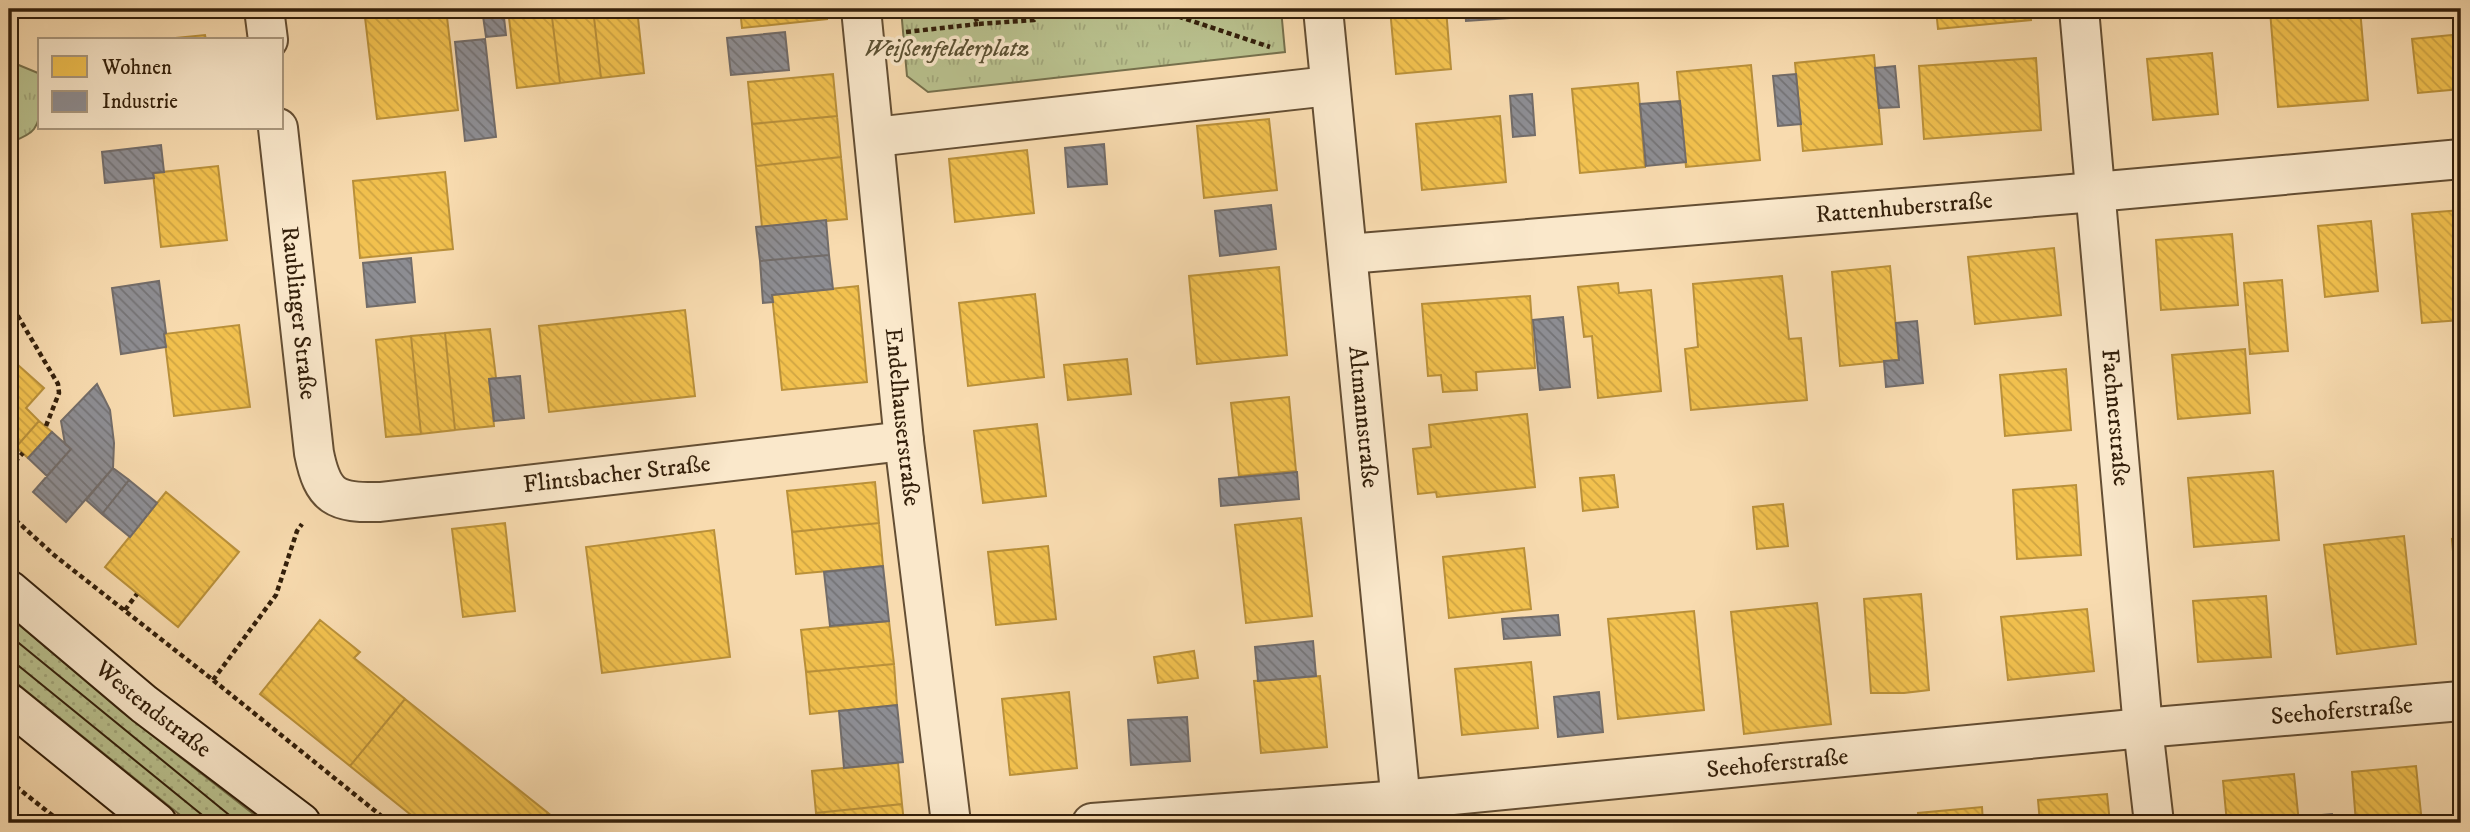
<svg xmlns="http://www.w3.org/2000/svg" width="2470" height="832" font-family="'IM FELL DW Pica',serif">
<defs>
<pattern id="grass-dots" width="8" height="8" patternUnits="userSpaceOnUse" patternTransform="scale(1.75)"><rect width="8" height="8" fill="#b9c18e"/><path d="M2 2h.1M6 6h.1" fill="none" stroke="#a0a579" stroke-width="1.8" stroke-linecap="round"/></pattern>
<pattern id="park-tufts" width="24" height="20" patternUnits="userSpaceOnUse" patternTransform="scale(1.75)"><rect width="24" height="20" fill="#b9c18e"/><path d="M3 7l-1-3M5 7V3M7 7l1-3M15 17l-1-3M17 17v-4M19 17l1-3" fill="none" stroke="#a0a579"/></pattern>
<pattern id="homes-back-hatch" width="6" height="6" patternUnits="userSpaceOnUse" patternTransform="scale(1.75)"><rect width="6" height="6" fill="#f2c14e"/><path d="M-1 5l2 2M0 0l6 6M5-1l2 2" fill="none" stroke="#d0a543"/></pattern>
<pattern id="industry-back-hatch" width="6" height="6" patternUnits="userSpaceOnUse" patternTransform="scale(1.75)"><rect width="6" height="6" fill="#8d8d92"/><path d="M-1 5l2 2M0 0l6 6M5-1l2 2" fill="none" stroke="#747375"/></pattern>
</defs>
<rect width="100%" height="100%" fill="#f8dbaf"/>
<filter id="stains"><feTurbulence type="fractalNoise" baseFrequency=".00286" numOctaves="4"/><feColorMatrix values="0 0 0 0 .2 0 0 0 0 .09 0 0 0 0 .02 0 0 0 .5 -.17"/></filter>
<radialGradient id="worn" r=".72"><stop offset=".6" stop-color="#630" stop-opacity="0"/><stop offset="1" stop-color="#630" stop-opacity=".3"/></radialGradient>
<!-- grass -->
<path fill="url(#grass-dots)" stroke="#76704c" stroke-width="2" d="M9 616 121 711 265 823H190L9 677Z"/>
<!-- park -->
<path fill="url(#park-tufts)" stroke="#76704c" stroke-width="2" d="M901 9H1281L1285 52 928 92 907 76Z
M9 61 38 73C42 90 44 115 34 129 29 136 16 140 9 143Z"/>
<!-- homes -->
<path fill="url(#homes-back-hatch)" stroke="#b9903a" stroke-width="2" d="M364 9H446L458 110 377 119Z
M508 9H551L560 83 517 88Z
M551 9H593L601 78 560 83Z
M593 9H637L644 73 601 78Z
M740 9H826L827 19 742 28Z
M1390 9H1446L1451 69 1396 74Z
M1936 9H2030L2031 20 1938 29Z
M2303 9H2360L2368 100 2278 107 2270 11Z
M2461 34V89L2418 93 2412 39Z
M205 35 206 40H155Z
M2212 53 2218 114 2153 120 2147 59Z
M1874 55 1882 144 1803 151 1795 63Z
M2036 58 2041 130 1924 139 1919 66Z
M1751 65 1760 160 1686 167 1677 72Z
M833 74 837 116 752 124 748 82Z
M1638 83 1645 167 1580 173 1572 89Z
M837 116 841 157 756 166 752 124Z
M1500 116 1506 182 1422 190 1416 124Z
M1269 119 1277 190 1204 198 1197 126Z
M1027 150 1034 213 955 222 949 159Z
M841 157 847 219 762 227 756 166Z
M218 166 227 240 161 247 153 173Z
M445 172 453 249 360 258 353 181Z
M2461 210V320L2422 323 2412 214Z
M2371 221 2378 291 2325 297 2318 226Z
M2232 234 2238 305 2161 310 2156 240Z
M2054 248 2061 315 1975 324 1968 257Z
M1890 266 1899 360 1840 366 1832 272Z
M1279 267 1287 355 1197 364 1189 276Z
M1782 276 1789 339 1801 338 1807 400 1691 410 1685 349 1698 347 1693 284Z
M2282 280 2288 351 2250 354 2244 283Z
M1618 283 1619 293 1651 290 1661 391 1598 398 1592 336 1584 337 1578 287Z
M858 286 867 382 782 390 772 295Z
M1035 294 1044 377 968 386 959 303Z
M1530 296 1535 368 1476 372 1477 390 1443 392 1441 375 1428 376 1422 304Z
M685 310 695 396 549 412 539 326Z
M239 325 250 407 174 416 164 334Z
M490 329 496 378 489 379 494 426 455 430 445 333Z
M445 333 455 430 421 434 411 336Z
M411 336 421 434 386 437 376 340Z
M2245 349 2250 413 2178 419 2172 355Z
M9 357 44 388 26 408 39 421 9 455Z
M1127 359 1131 394 1068 400 1064 365Z
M2066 369 2071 430 2005 436 2000 375Z
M1289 397 1296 471 1239 476 1231 403Z
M1527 414 1535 487 1437 497 1436 492 1418 494 1413 449 1431 447 1429 425Z
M39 421 52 432 28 458 16 447Z
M1037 424 1046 496 983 503 974 431Z
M2273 471 2279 540 2194 547 2188 478Z
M1614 475 1618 507 1583 511 1580 478Z
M875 482 879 523 792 532 787 491Z
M2076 485 2081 555 2017 559 2013 490Z
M166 492 239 552 178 627 105 567Z
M1783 504 1788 546 1757 549 1753 507Z
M1301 518 1312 616 1246 623 1235 525Z
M505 523 515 611 463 617 452 529Z
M879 523 883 566 796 574 792 532Z
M714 530 730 657 602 673 586 547Z
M2404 536 2416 644 2337 654 2324 545Z
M2461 538V640H2460L2452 539Z
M1048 546 1056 619 996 625 988 552Z
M1524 548 1531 609 1449 618 1443 557Z
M1921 594 1929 690 1904 693H1871L1864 599Z
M2266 596 2271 657 2198 662 2193 601Z
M1817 603 1831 724 1744 734 1731 612Z
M2087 609 2094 671 2008 680 2001 617Z
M1694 611 1704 710 1618 719 1608 619Z
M320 620 360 652 354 658 405 699 350 766 260 694Z
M889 621 894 664 806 672 801 630Z
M1194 651 1198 678 1158 683 1154 657Z
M1531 662 1538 728 1462 735 1455 669Z
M894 664 897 705 810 714 806 672Z
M1320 676 1327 747 1261 753 1254 681Z
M1069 692 1077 768 1010 775 1002 699Z
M405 699 548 813 540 823H421L350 766Z
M898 763 902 804 816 813 812 771Z
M2416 766 2422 823H2356L2352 772Z
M2294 774 2299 823H2227L2223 781Z
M2107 794 2110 823H2040L2038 800Z
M902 804 904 823H817L816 813Z
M1982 807 1983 823H1919L1918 813Z
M548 813 561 823H540Z
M1874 815 1875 823H1797V822Z"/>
<!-- industry -->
<path fill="url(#industry-back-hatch)" stroke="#726c69" stroke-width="2" d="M482 9H503L506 35 486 37Z
M1465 9H1527V17L1466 21Z
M785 32 789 70 731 75 727 38Z
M485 39 496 137 465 141 455 42Z
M1895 66 1899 107 1879 108 1875 68Z
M1796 74 1801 124 1778 126 1773 76Z
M1532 94 1535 135 1513 137 1510 96Z
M1680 101 1686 162 1646 166 1640 104Z
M1104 144 1107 184 1068 187 1065 148Z
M161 145 164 172 153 173 154 178 105 183 102 152Z
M1271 205 1276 249 1220 256 1215 211Z
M826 220 829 255 760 261 756 227Z
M829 255 833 289 772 295 773 302 763 303 760 261Z
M411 258 415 302 367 307 363 263Z
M159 281 166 333 164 334 166 347 121 354 112 288Z
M1563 317 1570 387 1540 390 1533 320Z
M1917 321 1923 383 1886 387 1884 361 1899 360 1896 323Z
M520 376 524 418 494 421 489 379Z
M97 384 110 410 114 443 113 468 66 522 33 492 71 449 65 444 61 421Z
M52 432 71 449 47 476 28 458Z
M113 468 129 480 102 514 86 500Z
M1297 472 1299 499 1221 506 1219 479Z
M129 480 157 503 130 537 102 514Z
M883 566 889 621 830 626 824 572Z
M1558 615 1560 635 1504 639 1502 619Z
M1313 641 1316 676 1258 681 1255 647Z
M1599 692 1603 732 1558 737 1554 697Z
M897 705 903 762 844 768 839 711Z
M1187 717 1190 761 1131 765 1128 720Z
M2332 814 2333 823H2311V816Z"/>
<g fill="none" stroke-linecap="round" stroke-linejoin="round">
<!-- street casing -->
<g stroke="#644e33" stroke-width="42">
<g id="street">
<path d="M264 9 268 40"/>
<path id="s1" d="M861 9 904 441 951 823"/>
<path id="s2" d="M1323 9 1403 823"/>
<path id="s3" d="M2079 9 2143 728 2154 823"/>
<path id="s4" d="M278 128 314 453C323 498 336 503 380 502L904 441"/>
<path d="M875 137 1329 86"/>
<path id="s5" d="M1348 254 2095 192 2461 159"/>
<path id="s6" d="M1092 823 1401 800 2143 728 2461 701"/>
</g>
</g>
<!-- secondary casing -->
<g stroke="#331f0a" stroke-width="42">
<g id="secondary">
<path id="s7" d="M9 590 144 704 301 823"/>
<path d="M9 703 157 823"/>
</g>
</g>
<!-- path -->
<path stroke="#331f0a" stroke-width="4.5" stroke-dasharray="5 3.5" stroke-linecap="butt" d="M972 9 978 24 1034 20 1043 9
M1163 9 1177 16 1270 47
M906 32 978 24
M9 301 58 384 59 393 46 426
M9 328 19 316
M9 468 23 453
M9 514 54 555 213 680 390 823
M125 610 137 594
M213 680 276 595 297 531 302 524
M9 781 62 823"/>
<!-- street -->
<use href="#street" stroke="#fae8cb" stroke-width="38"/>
<!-- secondary -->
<use href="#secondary" stroke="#fae8cb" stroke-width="38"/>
<!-- tram -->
<path stroke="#331f0a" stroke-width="2" d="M9 635 239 823
M9 658 212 823"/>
</g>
<g text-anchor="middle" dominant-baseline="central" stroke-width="7" stroke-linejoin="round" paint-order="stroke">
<!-- park labels -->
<g font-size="24" font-style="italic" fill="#5b5032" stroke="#fae8cb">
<text x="947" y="49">Weißenfelderplatz</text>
</g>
<!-- street labels -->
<g font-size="24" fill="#331f0a" stroke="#fae8cb">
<text stroke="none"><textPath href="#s5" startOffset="558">Rattenhuberstraße</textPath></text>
<text stroke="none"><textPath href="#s4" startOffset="186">Raublinger Straße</textPath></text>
<text stroke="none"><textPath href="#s1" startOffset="410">Endelhauserstraße</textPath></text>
<text stroke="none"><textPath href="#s2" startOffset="410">Altmannstraße</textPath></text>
<text stroke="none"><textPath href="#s3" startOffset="410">Fachnerstraße</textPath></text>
<text stroke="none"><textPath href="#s4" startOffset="660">Flintsbacher Straße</textPath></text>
<text stroke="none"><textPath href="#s7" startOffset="187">Westendstraße</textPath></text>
<text stroke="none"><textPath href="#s6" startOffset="1255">Seehoferstraße</textPath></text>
<text stroke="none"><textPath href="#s6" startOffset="688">Seehoferstraße</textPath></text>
</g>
</g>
<!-- margin -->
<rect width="2470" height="832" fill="none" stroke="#f8dbaf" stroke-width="35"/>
<rect x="10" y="10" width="2449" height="811" fill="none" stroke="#331f0a" stroke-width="3.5"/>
<rect x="18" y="18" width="2435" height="797" fill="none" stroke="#331f0a" stroke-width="2"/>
<!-- legend -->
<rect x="38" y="38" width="245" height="91" fill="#fae8cb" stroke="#aa987e" stroke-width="2"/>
<rect x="52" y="56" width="35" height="21" fill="#f2c14e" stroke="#aa987e" stroke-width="2"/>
<text x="102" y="74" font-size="21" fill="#331f0a">Wohnen</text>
<rect x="52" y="91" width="35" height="21" fill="#8d8d92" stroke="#aa987e" stroke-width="2"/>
<text x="102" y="108" font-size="21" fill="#331f0a">Industrie</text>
<rect width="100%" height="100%" filter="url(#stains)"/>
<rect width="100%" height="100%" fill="url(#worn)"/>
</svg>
